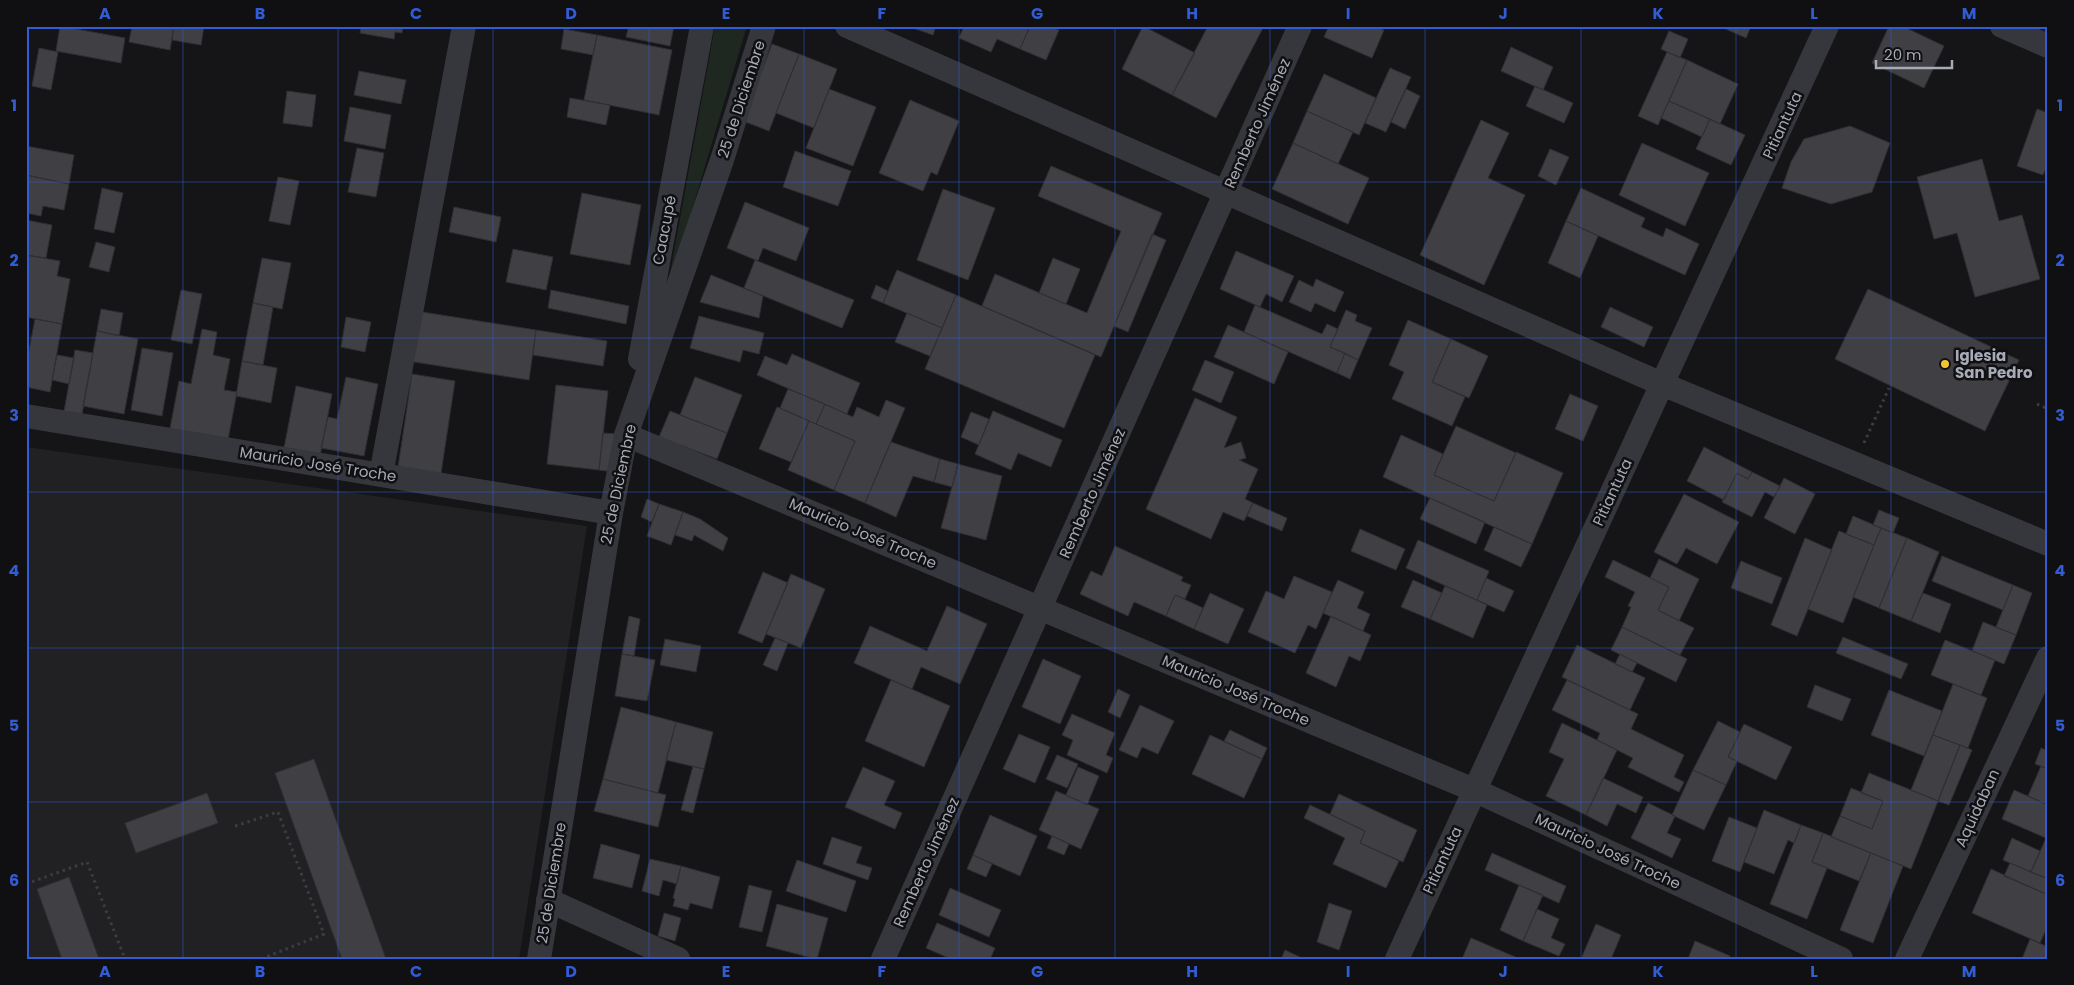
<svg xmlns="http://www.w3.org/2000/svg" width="2074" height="985" font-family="Poppins,sans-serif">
<rect width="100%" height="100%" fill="#151517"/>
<!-- built -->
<path fill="#212124" d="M26 447 587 526 519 959H26Z"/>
<!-- park -->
<path fill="#1f2721" d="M715 26H747L666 296Z"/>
<!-- building -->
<path fill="#3f3f44" stroke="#302f33" d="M60 26 125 38 121 63 56 51Z
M132 26H174L170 50 129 42Z
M174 26H204L201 45 172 40Z
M361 26H403L402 33 395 32 394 39 360 33Z
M629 26H674L670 46 626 37Z
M907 26H936L933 35Z
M964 26H1030L1020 49 997 39 991 52 959 38Z
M1030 26H1050L1059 30 1046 60 1020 49Z
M1143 26 1195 53 1172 95 1122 69Z
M1208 26H1264L1216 118 1172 95Z
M1329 26H1376L1384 30 1372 58 1324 37Z
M1719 26H1751L1746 38Z
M1889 26H1902L1944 46 1924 88 1872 63Z
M564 29 597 35 593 55 561 49Z
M1669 31 1688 39 1680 58 1661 49Z
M597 35 672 50 659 115 584 100Z
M772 44 799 54 769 131 743 121Z
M1511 47 1553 67 1543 90 1501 71Z
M39 48 58 52 51 90 32 86Z
M1667 52 1687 60 1658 125 1638 116Z
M799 54 837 69 814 128 776 113Z
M1687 60 1738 84 1720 124 1669 101Z
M1390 68 1411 77 1386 132 1365 123Z
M359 71 406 80 401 104 354 95Z
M1324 74 1376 98 1359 135 1307 111Z
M1535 86 1573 103 1564 123 1526 106Z
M829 89 876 107 853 166 806 148Z
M1406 89 1420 96 1405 129 1391 122Z
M287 91 316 95 312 127 283 123Z
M570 98 610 105 606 125 567 117Z
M910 100 959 121 937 175 931 172 923 191 879 173Z
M1669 101 1710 119 1702 137 1661 118Z
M350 107 391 115 385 149 344 141Z
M2037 109 2048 113V163L2043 175 2017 166Z
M1307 111 1353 132 1338 164 1293 143Z
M1710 119 1745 135 1731 165 1696 149Z
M1481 120 1509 133 1488 178 1525 195 1484 285 1420 255Z
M1850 126 1890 143 1872 192 1831 204 1782 188 1791 162 1804 139Z
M1293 143 1369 178 1348 224 1272 189Z
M1642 143 1709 173 1685 226 1619 195Z
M26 146 74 155 69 184 26 175Z
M357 148 384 153 376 197 348 192Z
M1550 149 1569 157 1556 185 1538 176Z
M795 151 851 171 838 206 783 187Z
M1982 159 1999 221 2022 215 2040 279 1975 297 1957 233 1934 239 1917 177Z
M1051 166 1162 213 1101 357 982 306 995 274 1087 313 1121 231 1038 196Z
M26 175 69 184 64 210 43 206 41 216 26 213Z
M278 177 299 181 290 225 269 221Z
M102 188 123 193 114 233 94 229Z
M1581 188 1645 218 1641 227 1663 237 1666 228 1699 244 1685 275 1566 221Z
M943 189 995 208 968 280 917 260Z
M582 193 641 205 630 265 570 254Z
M745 202 809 228 796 261 763 248 758 261 727 248Z
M454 207 501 217 496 242 449 232Z
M26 220 52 225 46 258 26 255Z
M1566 221 1598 236 1580 278 1548 263Z
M1152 234 1166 240 1128 332 1114 326Z
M96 242 115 247 109 272 89 267Z
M513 249 553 257 546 290 506 282Z
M1236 251 1294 276 1282 302 1266 294 1260 307 1220 289Z
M26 255 60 261 57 276 70 279 62 324 26 317Z
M262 258 291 263 282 309 253 303Z
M1053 258 1080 269 1066 304 1039 293Z
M755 260 854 300 842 328 744 288Z
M897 270 956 295 942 328 883 303Z
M711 275 763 296 759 318 700 302Z
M1316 279 1344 292 1335 312 1315 303 1311 312 1289 302 1299 280 1313 287Z
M876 285 888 291 883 303 871 298Z
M1868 289 2019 360 1985 431 1835 359Z
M181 290 202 294 192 344 171 340Z
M551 290 629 306 626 324 548 308Z
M956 295 1095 355 1064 428 925 369Z
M253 303 273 307 263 365 242 361Z
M1255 305 1322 334 1327 324 1338 329 1330 347 1345 353 1337 373 1244 332Z
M1610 307 1653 327 1644 347 1601 327Z
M101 309 123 313 119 336 97 331Z
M1346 310 1357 315 1355 321 1372 328 1358 360 1330 347Z
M416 311 536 330 529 380 408 361Z
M907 313 942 328 930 356 895 342Z
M699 316 764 333 759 354 743 350 740 362 690 348Z
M346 317 371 322 365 352 341 347Z
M35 319 62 324 50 392 26 387V366Z
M1408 320 1451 339 1432 382 1465 397 1452 426 1392 399 1404 372 1389 365Z
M1228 325 1288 352 1274 384 1214 357Z
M202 329 217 332 213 355 230 359 224 390 237 392 227 445 169 434 179 381 191 384Z
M536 330 607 341 603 366 533 355Z
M97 331 138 339 124 414 83 406Z
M1451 339 1488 356 1469 398 1432 382Z
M142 348 173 353 162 416 131 410Z
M75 350 93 353 81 420 63 417Z
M1345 353 1358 360 1350 379 1337 373Z
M792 354 860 383 847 414 757 375 765 356 787 365Z
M57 355 74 358 69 384 52 380Z
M1205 360 1234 372 1221 403 1192 390Z
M242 361 277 368 271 403 236 396Z
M412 374 455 381 440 480 397 474Z
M346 377 378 384 364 456 321 448 328 417 337 419Z
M695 377 742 395 727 433 680 415Z
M556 385 608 391 599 470 547 464Z
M296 386 332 394 320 456 284 448Z
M788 389 825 404 816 424 780 408Z
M1570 394 1598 406 1583 441 1555 429Z
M1195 398 1237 417 1224 448 1241 442 1246 458 1239 460 1258 469 1245 499 1253 503 1244 521 1223 512 1211 539 1146 509Z
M886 400 905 408 865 503 834 490 855 441 816 424 825 404 853 417 857 407 879 417Z
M777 407 809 421 791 462 759 449Z
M670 411 727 433 717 459 659 437Z
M993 411 1062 440 1051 467 1018 453 1011 470 975 454Z
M971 412 989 419 979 445 961 437Z
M809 421 855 441 834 490 788 470Z
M1456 426 1516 453 1494 501 1434 475Z
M603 433 619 434 614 472 599 470Z
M1401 435 1443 454 1434 475 1494 501 1516 452 1563 473 1532 544 1383 477Z
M891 442 940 459 934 482 913 476 896 517 865 503Z
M1704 447 1752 472 1748 479 1737 473 1724 500 1687 481Z
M940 459 958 464 952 487 934 482Z
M958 464 1002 476 986 540 941 528Z
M1752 472 1780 486 1774 497 1765 492 1752 517 1722 502 1737 473 1748 479Z
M1784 478 1815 494 1795 534 1764 518Z
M1684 494 1739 522 1717 564 1686 548 1677 564 1654 552Z
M1430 498 1485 522 1476 544 1420 519Z
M647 499 659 504 652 522 641 517Z
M1253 503 1287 518 1282 531 1247 516Z
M659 504 683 512 671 545 647 536Z
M1879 510 1899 518 1893 533 1873 525Z
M683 512 700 519 728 538 723 551 694 535 692 541 675 535Z
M1853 516 1881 528 1874 545 1846 534Z
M1494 527 1532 544 1521 567 1484 550Z
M1881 528 1907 538 1879 608 1853 597Z
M1360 529 1405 549 1396 570 1351 551Z
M1839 531 1874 545 1843 623 1808 609Z
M1805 538 1832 550 1797 636 1771 625Z
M1907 538 1939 552 1911 621 1879 608Z
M1418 540 1489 571 1477 600 1406 568Z
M1115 546 1183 577 1181 581 1191 585 1185 599 1175 595 1166 616 1134 602 1128 616 1080 594 1091 571 1102 576Z
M1942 556 2013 585 2003 610 1932 581Z
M1659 559 1699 579 1679 621 1658 610 1669 587 1650 578Z
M1613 560 1669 587 1658 610 1694 628 1680 655 1622 627 1631 607 1628 606 1635 592 1605 577Z
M1741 561 1782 578 1772 604 1731 588Z
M763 572 788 583 762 643 738 633Z
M791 574 825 589 801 648 766 634Z
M1294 576 1332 592 1316 629 1308 625 1295 653 1248 632 1266 591 1284 599Z
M1486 578 1514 591 1504 612 1477 600Z
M1338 580 1364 592 1357 608 1370 614 1363 631 1323 613Z
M1413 580 1442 593 1430 619 1401 607Z
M2013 585 2032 593 2016 635 1996 627Z
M1445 586 1487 605 1473 638 1430 619Z
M1210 593 1244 609 1228 644 1194 629Z
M1923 593 1951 604 1940 633 1911 621Z
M1175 595 1203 608 1194 629 1166 616Z
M947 606 987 624 960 684 921 667 912 689 854 663 870 626 927 651Z
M629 616 640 619 634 656 622 654Z
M1331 616 1371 635 1360 661 1349 656 1336 687 1306 673Z
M1983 622 2016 635 2004 664 1972 651Z
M1622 627 1687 659 1676 682 1611 650Z
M1843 637 1908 664 1901 679 1836 653Z
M775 638 788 643 777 671 763 665Z
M665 639 701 646 696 672 660 665Z
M1945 640 1995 660 1981 695 1931 675Z
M1577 645 1645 678 1630 710 1562 677Z
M622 654 655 660 647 701 615 696Z
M1620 654 1637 663 1632 672 1615 664Z
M1043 659 1081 676 1060 724 1022 707Z
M891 680 950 706 924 767 865 741Z
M1567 680 1638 714 1631 729 1684 755 1674 777 1684 782 1679 792 1628 767 1633 758 1597 740 1600 733 1552 710Z
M1953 684 1987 698 1968 748 1933 735Z
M1815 685 1851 699 1842 721 1807 707Z
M1118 689 1130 695 1120 718 1108 712Z
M1889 690 1942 711 1924 756 1871 735Z
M1140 705 1174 721 1158 754 1142 747 1137 758 1119 750Z
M621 707 676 722 658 793 603 779Z
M1072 714 1115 733 1106 755 1113 758 1107 773 1067 755 1073 740 1062 735Z
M1718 721 1740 732 1728 757 1737 761 1726 785 1693 770Z
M676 722 713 732 704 769 666 760Z
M1562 723 1617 750 1586 815 1546 796 1564 759 1549 752Z
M1744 724 1792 747 1776 780 1728 757Z
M1230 730 1267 748 1262 759 1224 741Z
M1019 734 1050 747 1035 783 1003 769Z
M1210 735 1262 759 1244 798 1192 774Z
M1933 735 1960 745 1938 801 1911 790Z
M1960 745 1972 750 1949 805 1938 801Z
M2048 745V769L2035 764 2041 748 2046 750Z
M1057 755 1078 764 1067 788 1046 779Z
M314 759 386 959H342L275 773Z
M693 766 704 769 693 813 681 810Z
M2041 766 2048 769V805L2028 796Z
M863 767 895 781 884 805 902 813 895 829 845 807Z
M1078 767 1099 776 1087 805 1066 795Z
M1693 770 1726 785 1704 830 1672 815Z
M1869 773 1938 801 1911 869 1831 837 1840 816 1872 829 1883 801 1861 793Z
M1603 778 1643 797 1636 813 1617 804 1607 826 1586 815Z
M603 779 666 795 658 827 594 811Z
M1851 788 1883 801 1872 829 1840 816Z
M2014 790 2048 805V834L2046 838 2002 819Z
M1056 791 1099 809 1081 849 1039 830Z
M207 793 218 823 136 853 125 823Z
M1339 794 1417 830 1403 862 1360 843 1365 831 1330 814Z
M1648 803 1675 816 1667 833 1681 839 1672 858 1631 838Z
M1310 805 1365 831 1360 843 1399 861 1386 888 1333 864 1345 838 1304 818Z
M1764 810 1801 825 1794 843 1788 840 1774 874 1744 862Z
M990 815 1037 836 1020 876 973 855Z
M1729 817 1757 828 1740 872 1712 861Z
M1801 825 1823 833 1812 862 1827 868 1807 919 1770 904Z
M1823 833 1871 853 1859 881 1812 862Z
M1052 836 1069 844 1064 855 1047 848Z
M832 837 862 847 856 863 872 868 868 880 823 864Z
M2012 838 2040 851 2031 872 2003 860Z
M2046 838 2048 839V879L2031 872Z
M601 844 640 855 632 888 593 878Z
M1492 853 1566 886 1559 903 1485 870Z
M1871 853 1903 866 1873 943 1840 930Z
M973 855 992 864 986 877 967 869Z
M650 859 681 866 677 884 663 880 659 896 642 891Z
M797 860 856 881 846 912 786 891Z
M2010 863 2048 879V895L2004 876Z
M681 866 720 877 712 909 690 903 688 910 673 906 675 899 673 898Z
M1991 869 2048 895V925L2040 943 1972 913Z
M69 877 99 959H62L37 889Z
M749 885 772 891 762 932 739 927Z
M1519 885 1543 895 1523 941 1500 930Z
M950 888 1001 910 989 937 939 915Z
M1329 903 1352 911 1339 950 1317 942Z
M777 904 828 918 817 959 766 946Z
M1537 909 1559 919 1551 938 1565 944 1559 956 1523 941Z
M664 913 681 918 675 941 658 936Z
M937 923 995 948 990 959H951L926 948Z
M1596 924 1621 935 1611 959H1581Z
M1471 938 1520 959H1462Z
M2030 939 2048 947V959H2022Z
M1695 941 1730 956 1729 959H1688Z
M1285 950 1304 959H1281Z"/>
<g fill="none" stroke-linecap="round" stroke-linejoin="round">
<!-- path -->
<path stroke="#3c3d43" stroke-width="3" stroke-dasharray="2.5 4" stroke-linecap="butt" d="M2037 404 2048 409
M1864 443 1889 388
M235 826 278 812 324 934 261 959
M26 884 87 862 125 959"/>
<!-- minor -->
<path stroke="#36373c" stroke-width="24" d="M847 26 1662 384 2048 544
M2002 26 2048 46
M640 359 702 26
M26 416 611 513
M626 435 1474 790 1841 959
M381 475 464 26
M548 900 678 959
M539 959 611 513 626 435 722 160 764 26
M883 959 1300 26
M1397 959 1827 26
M1907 959 2048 658"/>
</g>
<!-- grid -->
<path fill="none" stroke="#325cd3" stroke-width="1" stroke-opacity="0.55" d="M183 26V959M338 26V959M493 26V959M649 26V959M804 26V959M959 26V959M1115 26V959M1270 26V959M1425 26V959M1581 26V959M1736 26V959M1891 26V959M26 182H2048M26 338H2048M26 492H2048M26 648H2048M26 802H2048"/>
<!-- markers -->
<circle fill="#f0c434" stroke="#101012" stroke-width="2" cx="1945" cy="364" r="5"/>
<g text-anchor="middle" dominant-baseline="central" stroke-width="5" stroke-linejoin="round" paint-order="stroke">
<!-- street labels -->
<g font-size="15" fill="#a7aab7" stroke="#101012">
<text transform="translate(741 99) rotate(-72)">25 de Diciembre</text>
<text transform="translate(1257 123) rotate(-66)">Remberto Jiménez</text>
<text transform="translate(1782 125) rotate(-65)">Pitiantuta</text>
<text transform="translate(664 230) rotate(-79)">Caacupé</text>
<text transform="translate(318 464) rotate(9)">Mauricio José Troche</text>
<text transform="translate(618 484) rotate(-78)">25 de Diciembre</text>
<text transform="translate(1612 492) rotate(-65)">Pitiantuta</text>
<text transform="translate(1092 493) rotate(-66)">Remberto Jiménez</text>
<text transform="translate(863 533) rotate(23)">Mauricio José Troche</text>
<text transform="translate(1236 690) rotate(23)">Mauricio José Troche</text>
<text transform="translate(1977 808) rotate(-65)">Aquidaban</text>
<text transform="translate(1608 851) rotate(25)">Mauricio José Troche</text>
<text transform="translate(1442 860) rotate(-65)">Pitiantuta</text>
<text transform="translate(926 862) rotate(-66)">Remberto Jiménez</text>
<text transform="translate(551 883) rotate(-81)">25 de Diciembre</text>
</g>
<!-- poi labels -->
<g font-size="15" font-weight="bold" fill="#a7aab7" stroke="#101012" text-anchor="start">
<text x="1955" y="355">Iglesia<tspan x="1955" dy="17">San Pedro</tspan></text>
</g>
</g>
<!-- border -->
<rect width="2074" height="985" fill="none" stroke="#101012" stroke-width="55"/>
<!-- scale -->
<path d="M1876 60v8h76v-8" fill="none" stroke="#a7aab7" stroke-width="2.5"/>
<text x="1884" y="60" font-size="15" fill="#a7aab7" stroke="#101012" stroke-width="4" paint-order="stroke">20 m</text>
<rect x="28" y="28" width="2018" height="930" fill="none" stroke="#325cd3" stroke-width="2"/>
<g font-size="16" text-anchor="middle" font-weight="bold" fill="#325cd3">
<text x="105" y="19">A</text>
<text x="260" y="19">B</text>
<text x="416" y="19">C</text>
<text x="571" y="19">D</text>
<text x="726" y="19">E</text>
<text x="882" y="19">F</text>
<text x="1037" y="19">G</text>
<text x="1192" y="19">H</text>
<text x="1348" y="19">I</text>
<text x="1503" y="19">J</text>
<text x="1658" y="19">K</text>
<text x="1814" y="19">L</text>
<text x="1969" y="19">M</text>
<text x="14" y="111">1</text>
<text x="2060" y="111">1</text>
<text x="14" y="266">2</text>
<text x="2060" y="266">2</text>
<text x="14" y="421">3</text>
<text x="2060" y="421">3</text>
<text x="14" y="576">4</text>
<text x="2060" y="576">4</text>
<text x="14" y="731">5</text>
<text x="2060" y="731">5</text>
<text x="14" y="886">6</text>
<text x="2060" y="886">6</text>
<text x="105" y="977">A</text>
<text x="260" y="977">B</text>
<text x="416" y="977">C</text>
<text x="571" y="977">D</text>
<text x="726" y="977">E</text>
<text x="882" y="977">F</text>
<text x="1037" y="977">G</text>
<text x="1192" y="977">H</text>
<text x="1348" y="977">I</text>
<text x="1503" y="977">J</text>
<text x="1658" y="977">K</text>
<text x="1814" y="977">L</text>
<text x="1969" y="977">M</text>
</g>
</svg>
